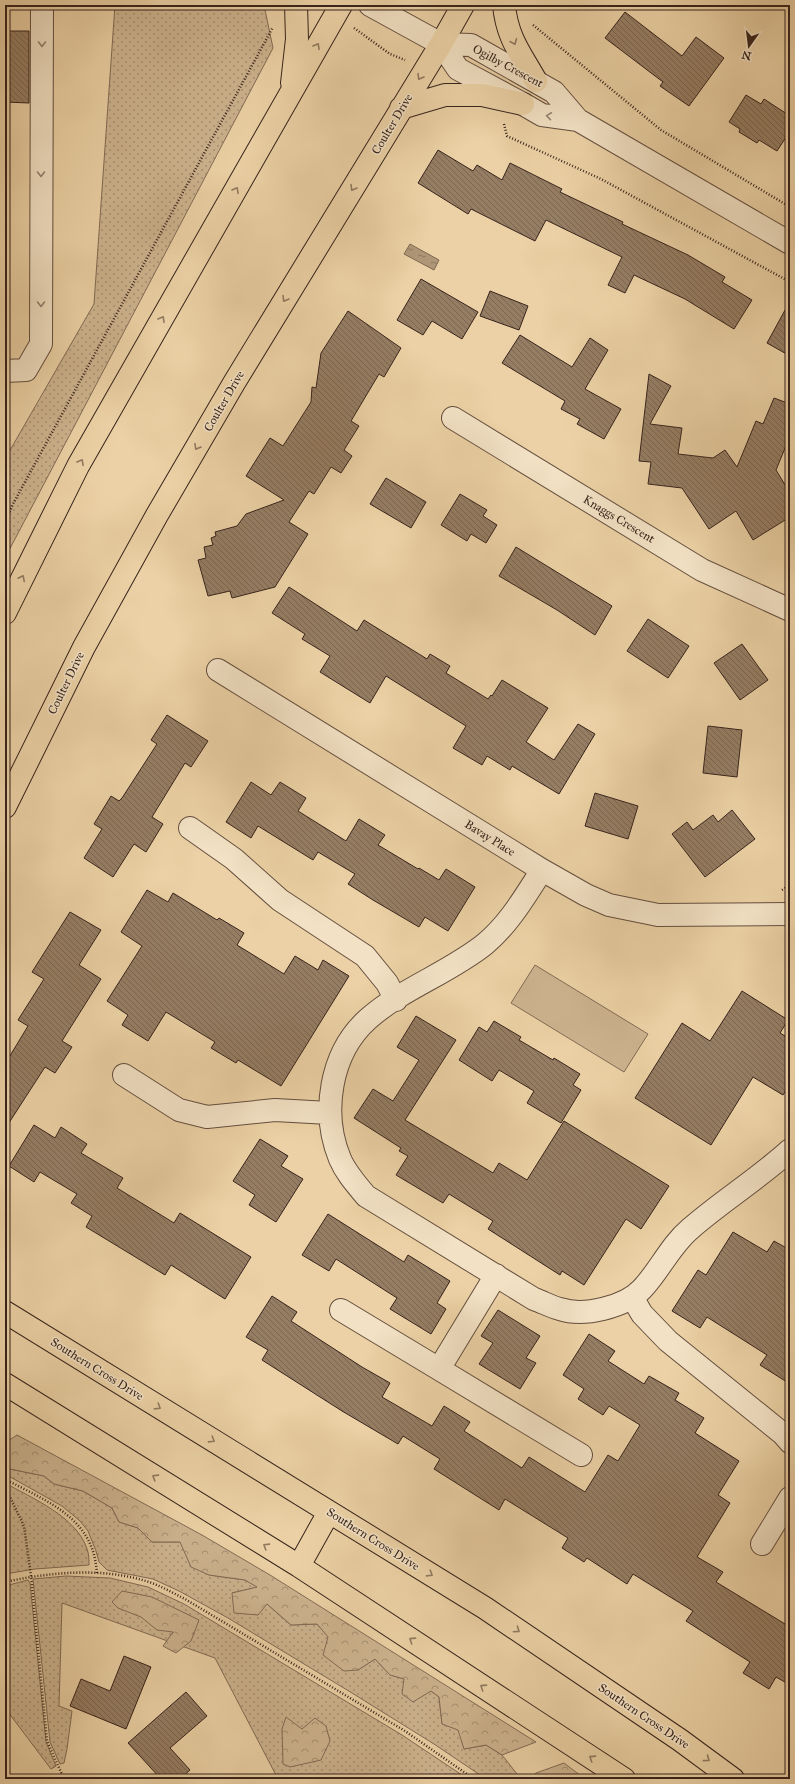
<svg xmlns="http://www.w3.org/2000/svg" width="795" height="1784" font-family="'IM FELL Great Primer',serif">
<defs>
<pattern id="grass-dots" width="8" height="8" patternUnits="userSpaceOnUse"><rect width="8" height="8" fill="#ccb38e"/><path d="M2 2h.1M6 6h.1" fill="none" stroke="#a69173" stroke-width="1.8" stroke-linecap="round"/></pattern>
<pattern id="forest-crowns" width="20" height="18" patternUnits="userSpaceOnUse"><rect width="20" height="18" fill="#ccb38e"/><path d="M2 6a3 3 0 1 1 6 0M12 15a3 3 0 1 1 6 0" fill="none" stroke="#a69173"/></pattern>
<pattern id="water-ripples" width="26" height="14" patternUnits="userSpaceOnUse"><rect width="26" height="14" fill="#ae9676"/><path d="M2 4q2-2 4 0t4 0M15 11q2-2 4 0t4 0" fill="none" stroke="#8e7a60"/></pattern>
<pattern id="building-back-hatch" width="6" height="6" patternUnits="userSpaceOnUse"><rect width="6" height="6" fill="#957d63"/><path d="M-1 5l2 2M0 0l6 6M5-1l2 2" fill="none" stroke="#7a6651"/></pattern>
</defs>
<rect width="100%" height="100%" fill="#ebd1a5"/>
<filter id="stains"><feTurbulence type="fractalNoise" baseFrequency=".005" numOctaves="4"/><feColorMatrix values="0 0 0 0 .2 0 0 0 0 .09 0 0 0 0 .02 0 0 0 .5 -.17"/></filter>
<radialGradient id="worn" r=".72"><stop offset=".6" stop-color="#630" stop-opacity="0"/><stop offset="1" stop-color="#630" stop-opacity=".3"/></radialGradient>
<!-- grass -->
<path fill="url(#grass-dots)" stroke="#826b55" d="M115 5H264L273 48 5 558V459L94 304Z
M5 1468 44 1476 54 1484 83 1491 112 1508 119 1522 138 1528 152 1542H180L209 1575 245 1580 258 1587 232 1593 267 1604 291 1625 317 1624 358 1670 375 1659 390 1675 405 1679 431 1691 439 1697 442 1724 459 1729 464 1749 486 1745 502 1755 521 1779H486L434 1744 352 1693 228 1618 179 1591 153 1579 107 1570 99 1562 96 1551 88 1531 80 1521 62 1506 5 1474Z
M5 1483C32 1498 77 1517 87 1549 89 1554 89 1560 89 1565L35 1569 5 1574Z
M66 1576 110 1578 148 1587 184 1604 402 1735 468 1779H278L215 1658 62 1603 59 1706 72 1711 67 1749 64 1763 60 1764 50 1742 33 1579Z
M28 1580 30 1583 46 1742 56 1766 51 1769 5 1708V1586Z"/>
<!-- forest -->
<path fill="url(#forest-crowns)" stroke="#826b55" d="M17 1435 202 1535 270 1575 536 1742 502 1755 486 1745 464 1749 458 1730 442 1724 439 1697 431 1691 413 1702 402 1694 404 1679 390 1675 375 1659 358 1670 344 1671 323 1655 328 1637 317 1624 291 1625 267 1604 258 1615 234 1613 232 1593 257 1587 245 1580 209 1575 191 1567 180 1542H152L138 1528 119 1522 112 1508 83 1491 54 1484 44 1476 5 1468V1440L8 1441Z
M122 1591 152 1597 199 1620 191 1641 176 1653 163 1646 173 1632 157 1630 141 1617 118 1608 112 1602Z
M286 1717 302 1729 315 1718 326 1726 330 1741 321 1760 290 1767 283 1764 282 1729Z
M564 1763 585 1779H529L536 1773Z"/>
<!-- pitch -->
<path fill="#ccb38e" stroke="#826b55" d="M535 965 648 1034 624 1072 511 1003Z"/>
<!-- water -->
<path fill="url(#water-ripples)" stroke="#7e6852" d="M410 244 439 260 434 270 404 254Z"/>
<!-- building -->
<path fill="url(#building-back-hatch)" stroke="#37231c" d="M625 12 682 56 696 37 724 58 689 106 660 86 663 82 605 38Z
M5 31H29V103L5 102Z
M746 95 761 104 764 99 790 116V131L777 151 759 140 757 143 739 132 740 129 729 122Z
M438 150 473 171 477 165 502 180 510 163 562 189 560 192 623 222 622 224 688 255 725 277 722 282 752 300 734 329 685 299 634 275 625 293 608 285 622 257 546 220 535 241 471 209 468 214 418 183Z
M421 279 478 312 462 339 432 321 423 335 397 320Z
M490 291 528 306 519 330 480 316Z
M790 301V356L767 343Z
M348 311 401 348 384 377 379 374 351 421 359 426 344 450 352 456 341 473 331 467 314 494 309 491 289 522 308 534 275 587 232 598 230 591 208 596 198 560 206 558 204 547 213 545 211 538 216 536 215 532 237 526 246 514 284 500 246 476 270 438 283 446 311 402 312 387 316 388 321 353Z
M520 335 572 367 590 338 608 350 585 389 621 409 604 439 577 424 580 419 561 409 565 401 502 363Z
M649 374 671 386 650 424 682 428 678 454 713 458 725 450 737 467 756 421 763 424 774 398 790 404V436L776 470 790 493V517L753 540 736 511 709 529 682 488 648 484 651 462 639 461Z
M386 478 426 502 411 528 370 504Z
M460 494 487 510 483 516 497 525 486 543 471 534 467 541 441 525Z
M516 547 612 606 595 635 557 610 499 576Z
M289 587 357 631 364 620 427 659 430 654 450 666 446 673 488 699 491 695 492 696 502 680 548 708 526 742 554 760 578 724 595 734 559 794 512 766 510 770 487 756 482 765 453 748 466 726 386 676 370 703 320 672 330 656 302 639 305 634 272 613Z
M648 619 689 646 668 678 627 651Z
M742 644 768 680 740 700 714 663Z
M167 715 208 741 191 767 185 763 152 817 163 824 146 852 134 844 113 877 84 858 102 829 94 824 111 796 119 801 122 798 157 744 151 740Z
M708 726 742 730 737 777 703 773Z
M251 782 271 795 280 782 306 798 298 811 346 841 359 819 385 835 378 845 418 869 419 868 439 880 446 869 475 887 448 931 425 917 419 927 373 900 348 884 355 874 318 852 313 860 258 826 251 838 226 822Z
M595 793 638 806 628 839 585 826Z
M732 810 755 839 705 877 672 834 687 822 693 830 713 815 718 822Z
M147 890 168 902 173 893 217 920 219 918 244 933 237 945 284 974 295 956 318 970 323 960 349 976 281 1086 238 1060 236 1063 211 1048 215 1042 166 1012 148 1041 122 1025 128 1015 107 1001 142 946 121 932Z
M70 912 101 930 79 965 101 979 62 1041 72 1047 55 1073 45 1067 5 1129V1064L28 1026 18 1020 44 979 32 972Z
M742 991 788 1020 780 1033 790 1039V1084L783 1095 753 1077 711 1145 635 1098 682 1023 710 1041Z
M416 1016 456 1040 405 1120 493 1173 499 1163 527 1180 564 1121 669 1186 641 1229 626 1219 584 1285 562 1271 560 1275 488 1229 493 1221 449 1194 443 1203 396 1175 408 1156 399 1151 401 1148 354 1118 373 1089 393 1101 419 1060 397 1047Z
M494 1021 521 1037 519 1040 553 1060 554 1058 580 1074 573 1085 581 1090 561 1123 527 1103 534 1091 499 1070 492 1081 459 1060 479 1027 487 1032Z
M34 1125 55 1138 61 1127 87 1144 81 1153 123 1178 117 1188 174 1223 180 1213 251 1257 225 1299 171 1265 165 1275 86 1227 92 1216 71 1203 77 1194 40 1172 34 1182 9 1166Z
M260 1139 288 1156 281 1166 303 1179 276 1222 249 1205 255 1195 233 1181Z
M328 1214 404 1262 408 1255 450 1281 437 1303 446 1309 431 1334 390 1309 397 1298 336 1259 329 1271 302 1255Z
M733 1232 767 1252 774 1241 790 1250V1384L760 1365 767 1355 707 1317 700 1328 672 1311 698 1270 706 1275Z
M272 1296 297 1312 291 1321 362 1367 390 1383 382 1397 432 1426 444 1406 470 1422 464 1431 486 1445 522 1468 529 1457 585 1492 608 1455 618 1461 640 1425 609 1406 603 1415 578 1399 584 1389 563 1375 589 1334 615 1351 608 1361 644 1384 649 1376 679 1393 675 1400 704 1418 695 1433 739 1461 718 1495 730 1503 697 1557 723 1572 716 1582 790 1627V1685L776 1677 769 1689 743 1673 750 1662 686 1621 693 1611 633 1574 627 1584 587 1558 584 1562 562 1548 568 1538 505 1499 499 1510 434 1469 440 1459 403 1436 398 1444 342 1411 262 1360 268 1350 246 1337Z
M498 1310 540 1336 526 1358 536 1363 520 1389 479 1364 493 1343 481 1336Z
M124 1656 151 1667 126 1729 70 1706 81 1679 110 1691Z
M186 1692 207 1716 170 1748 190 1770 180 1779H161L128 1743Z"/>
<g fill="none" stroke-linecap="round" stroke-linejoin="round">
<!-- minor casing -->
<g stroke="#644e3e" stroke-width="24">
<path id="minor" d="M370 5 441 44 458 69 523 104 542 115 578 120
M441 44 471 45 554 92 578 120 790 243
M5 371 26 370 41 344 42 5
M453 418 702 570 790 610
M218 670 542 870 586 895 609 905 658 915 790 914
M190 828 234 859 280 900 365 956 387 983 396 1000
M542 870C525 896 510 923 485 944 449 973 403 988 368 1019 330 1053 321 1113 340 1159 346 1173 356 1184 366 1196L534 1299C543 1302 551 1307 560 1309 584 1317 625 1307 642 1289 660 1270 670 1246 690 1229 722 1201 758 1179 790 1150
M124 1075 179 1110 207 1117 275 1110 329 1113
M496 1275 439 1369 581 1455
M632 1297 642 1314 668 1341 783 1434 790 1442
M341 1310 439 1369
M762 1544 790 1498"/>
</g>
<!-- major casing -->
<g stroke="#37231c" stroke-width="24">
<path id="major" d="M504 5C507 38 521 54 536 81
M292 83 297 39 296 5
M401 108 445 95H482L523 104
M5 613 78 466 341 5
M5 807 84 647 157 515 234 383 441 44 463 5
M5 1312 485 1608 680 1740 733 1779
M5 1384 299 1566 624 1779
M299 1566 329 1512"/>
</g>
<!-- path -->
<path stroke="#37231c" stroke-width="2.5" stroke-dasharray="1 2" stroke-linecap="butt" d="M533 25 661 130 790 207
M354 28 390 54 405 60
M504 124 507 136 601 179 790 282
M5 523 13 504 273 27
M782 890 787 887 790 882
M5 1479C36 1496 77 1511 91 1546 95 1555 96 1564 97 1573
M5 1487 24 1526 31 1576 47 1741 64 1779
M5 1582C51 1572 103 1567 149 1582 161 1586 173 1593 185 1599L405 1731 474 1779"/>
<!-- minor -->
<use href="#minor" stroke="#f2e1c4" stroke-width="22"/>
<!-- major -->
<use href="#major" stroke="#ebd1a5" stroke-width="22"/>
</g>
<!-- one-way arrows -->
<defs><path id="oneway-chevron" d="M-2-3.5L2.5 0L-2 3.5" fill="none" stroke-width="1.6" stroke-linecap="round" stroke-linejoin="round"/></defs>
<g stroke="#917a60">
<use href="#oneway-chevron" transform="translate(514 42) rotate(67)"/>
<use href="#oneway-chevron" transform="translate(317 46) rotate(-60)"/>
<use href="#oneway-chevron" transform="translate(420 77) rotate(121)"/>
<use href="#oneway-chevron" transform="translate(353 188) rotate(121)"/>
<use href="#oneway-chevron" transform="translate(236 190) rotate(-60)"/>
<use href="#oneway-chevron" transform="translate(285 299) rotate(121)"/>
<use href="#oneway-chevron" transform="translate(162 319) rotate(-60)"/>
<use href="#oneway-chevron" transform="translate(197 447) rotate(120)"/>
<use href="#oneway-chevron" transform="translate(81 462) rotate(-61)"/>
<use href="#oneway-chevron" transform="translate(22 578) rotate(-63)"/>
<use href="#oneway-chevron" transform="translate(158 1407) rotate(32)"/>
<use href="#oneway-chevron" transform="translate(212 1440) rotate(32)"/>
<use href="#oneway-chevron" transform="translate(155 1477) rotate(-148)"/>
<use href="#oneway-chevron" transform="translate(266 1546) rotate(-148)"/>
<use href="#oneway-chevron" transform="translate(430 1574) rotate(32)"/>
<use href="#oneway-chevron" transform="translate(517 1630) rotate(34)"/>
<use href="#oneway-chevron" transform="translate(412 1640) rotate(-147)"/>
<use href="#oneway-chevron" transform="translate(483 1687) rotate(-147)"/>
<use href="#oneway-chevron" transform="translate(592 1758) rotate(-147)"/>
<use href="#oneway-chevron" transform="translate(707 1759) rotate(37)"/>
</g>
<g stroke="#948270">
<use href="#oneway-chevron" transform="translate(42 44) rotate(90)"/>
<use href="#oneway-chevron" transform="translate(549 116) rotate(-172)"/>
<use href="#oneway-chevron" transform="translate(41 174) rotate(90)"/>
<use href="#oneway-chevron" transform="translate(41 304) rotate(90)"/>
</g>
<g text-anchor="middle" dominant-baseline="central" stroke-width="3" stroke-linejoin="round" paint-order="stroke">
<!-- street labels -->
<g font-size="12" fill="#37231c" stroke="#f2e1c4">
<text transform="translate(508 66) rotate(28)">Ogilby Crescent</text>
<text transform="translate(392 124) rotate(-59)">Coulter Drive</text>
<text transform="translate(224 401) rotate(-60)">Coulter Drive</text>
<text transform="translate(619 519) rotate(31)">Knaggs Crescent</text>
<text transform="translate(66 683) rotate(-64)">Coulter Drive</text>
<text transform="translate(490 838) rotate(32)">Bavay Place</text>
<text transform="translate(97 1369) rotate(32)">Southern Cross Drive</text>
<text transform="translate(373 1539) rotate(32)">Southern Cross Drive</text>
<text transform="translate(644 1716) rotate(34)">Southern Cross Drive</text>
</g>
</g>
<!-- margin -->
<rect width="795" height="1784" fill="none" stroke="#ebd1a5" stroke-width="20"/>
<rect x="6" y="6" width="783" height="1772" fill="none" stroke="#37231c" stroke-width="2"/>
<rect x="10" y="10" width="775" height="1764" fill="none" stroke="#37231c"/>
<!-- north arrow -->
<g transform="translate(749 46) rotate(194)" stroke="#f2e1c4" stroke-width="3" paint-order="stroke">
<path d="M0-3L7 15L0 10L-7 15Z" fill="#37231c"/>
<text y="-6" font-size="11" font-weight="bold" text-anchor="middle" fill="#37231c">N</text>
</g>
<rect width="100%" height="100%" filter="url(#stains)"/>
<rect width="100%" height="100%" fill="url(#worn)"/>
</svg>
